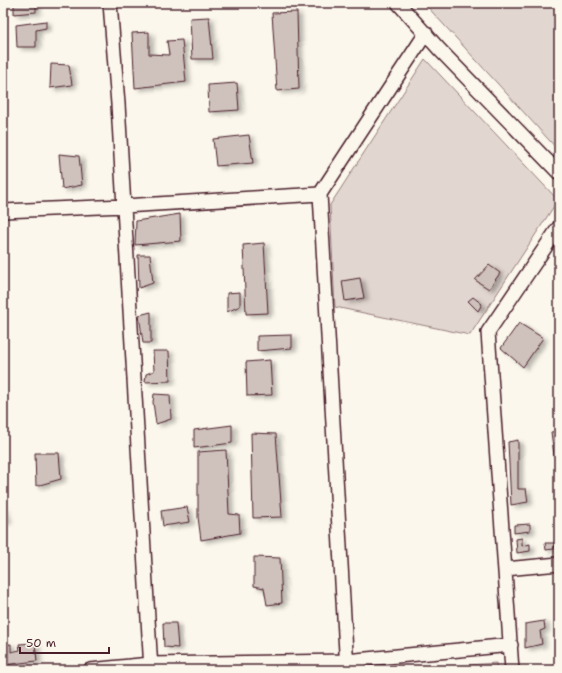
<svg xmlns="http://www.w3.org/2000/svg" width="562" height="673" font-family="'Shantell Sans',sans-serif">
<defs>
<filter id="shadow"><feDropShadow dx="4.5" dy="2.5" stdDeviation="2" flood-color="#0004"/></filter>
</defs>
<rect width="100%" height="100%" fill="#fbf7ec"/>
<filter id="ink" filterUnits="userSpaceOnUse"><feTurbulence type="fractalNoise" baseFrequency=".025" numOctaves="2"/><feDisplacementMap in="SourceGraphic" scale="8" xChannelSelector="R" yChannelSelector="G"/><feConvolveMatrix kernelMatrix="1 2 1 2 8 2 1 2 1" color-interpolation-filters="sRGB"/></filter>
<g filter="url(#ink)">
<!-- green -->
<path fill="#e2d7d0" stroke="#967b7e" d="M424 3H559V151Z
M425 59 558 200 470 335 335 307 330 205Z
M496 663 497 670H398Z"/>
<!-- building -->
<path fill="#cfc2bc" stroke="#4a1f2b" filter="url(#shadow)" d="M14 3H36V12L14 14Z
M297 12 299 89 277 91 272 13Z
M209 17 213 59H192L190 18Z
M46 21V28L36 30V47H17L16 25Z
M149 32V54L169 55 167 41 182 40 186 82 135 88 132 33Z
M51 64 69 65 72 85 50 88Z
M237 83 239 110 209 112 208 85Z
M249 135 253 163 216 166 213 139Z
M59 154 79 156 82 185 62 189Z
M180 214 181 241 135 245 136 221Z
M264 243 268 313 246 314 243 245Z
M138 255H150L153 283 139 288Z
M489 265 500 273 489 289 475 280Z
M360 278 364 298 345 301 342 281Z
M240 292V306L227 312V293Z
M473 297 482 304 478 311 468 301Z
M151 312V343H143L139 315Z
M519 323 543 338 523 367 501 348Z
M292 335V348L257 351V336Z
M153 351H169L170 381 145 382 146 374 154 371Z
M270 360 272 395 247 396 246 362Z
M154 394 170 395 171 419 156 424 153 402Z
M232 425V443L194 448V430Z
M559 431V462L555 463 551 432Z
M251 433 276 434 282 517 253 518Z
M518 440V489H526L528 502 511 505 508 442Z
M226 450 229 514 239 515 240 533 201 540 198 517V452Z
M35 453H59L61 479 36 486Z
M3 506 7 521 3 522Z
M187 507 190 522 163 526 161 511Z
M530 524V531L514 533V525Z
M522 538V546L530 544V551L517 553 516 539Z
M545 543H555L554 549 546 550Z
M254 557 280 558 282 603 267 605 264 588 254 586Z
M544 621 545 629 540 631 542 644 525 648V624Z
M163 623H176L178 648 164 647Z
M35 643 37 661 3 665V645L11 644V652L20 650 19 644Z"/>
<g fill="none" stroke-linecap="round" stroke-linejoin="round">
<!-- minor casing -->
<g stroke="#4a1f2b" stroke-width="16">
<path id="minor" d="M110 3 118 104 151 670
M398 3 439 49 559 173
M3 211 124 206 320 194
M505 569 559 564
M90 670 150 664 346 661 511 645
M347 670 320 194 426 33
M512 670 488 332 559 227"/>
</g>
<!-- minor -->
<use href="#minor" stroke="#fbf7ec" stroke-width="13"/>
</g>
</g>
<!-- margin -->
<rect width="562" height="673" fill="none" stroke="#fbf7ec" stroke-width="16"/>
<rect x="8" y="8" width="546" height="657" fill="none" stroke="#4a1f2b" stroke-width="1.5" filter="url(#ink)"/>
<!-- scale -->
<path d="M20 647v6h89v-6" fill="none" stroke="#4a1f2b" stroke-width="2"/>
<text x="26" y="647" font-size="12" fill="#4a1f2b" stroke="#fbf7ec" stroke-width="3" paint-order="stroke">50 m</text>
</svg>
